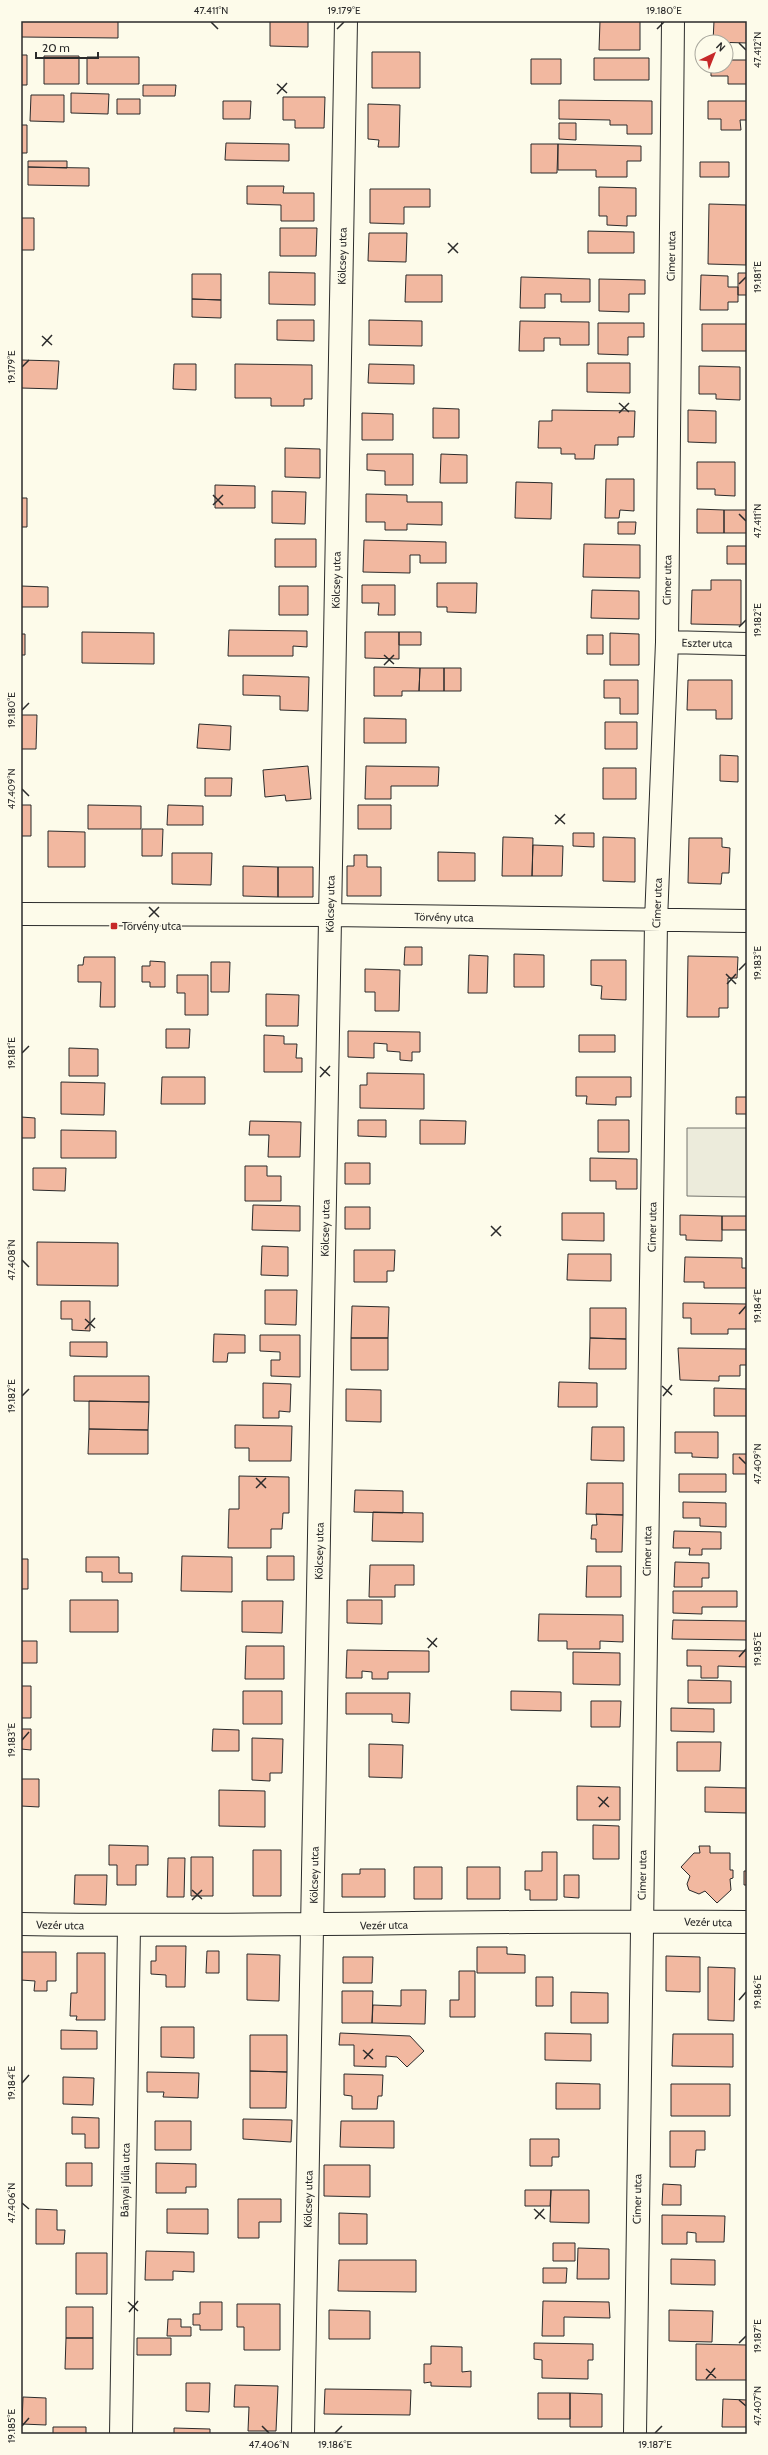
<svg xmlns="http://www.w3.org/2000/svg" width="768" height="2455" font-family="Cabin,sans-serif">
<rect width="100%" height="100%" fill="#fdfbea"/>
<!-- green -->
<path fill="#ecebdb" stroke="#74746e" d="M687 1128H747V1197L687 1196Z"/>
<!-- building -->
<path fill="#f2b8a0" stroke="#2b2b2b" d="M21 21H118V38L21 37Z
M270 21H308V47L270 46Z
M600 21H640V50H599Z
M714 21H747V43L713 42Z
M372 52H420V88H372Z
M21 55H27V85H21Z
M44 56H79V84H44Z
M87 57H139V84H87Z
M594 58H649V80H594Z
M531 59H561V84H531Z
M726 60H747V84H728V76H711V66H726Z
M143 85H176L175 96H143Z
M71 93 109 94 108 114 71 113Z
M31 95H64V122L30 121Z
M283 97H325L324 128H295V120H283Z
M117 99H140V114H117Z
M559 100 652 101V134H627V125H610V120L559 119Z
M223 101H251L250 119H223Z
M708 101H747V120H740L741 130H721V119H708Z
M368 104 400 105 399 147H378L379 140 368 139Z
M559 123H576V140L559 139Z
M21 125H27V153H21Z
M226 143 289 144V161L225 160Z
M531 144H558L557 173H531Z
M558 144 641 146V161H627V177H596V170H558Z
M28 161H67V168L28 167Z
M700 162H729V177H700Z
M28 167 89 168V186L28 185Z
M247 186H284L283 193H314V221H281V205L247 204Z
M599 187 636 188V216H627V226L607 225V216H599Z
M370 189H430V207H404V224L370 223Z
M709 204 746 205V265L708 264Z
M21 218H34V250H21Z
M280 228H317L316 256H280Z
M588 231 634 232V253H588Z
M369 233H407L406 262 368 261Z
M269 272 315 273V305L269 304Z
M738 273H747V295H738Z
M192 274H221V300L192 299Z
M406 275H442V302H405Z
M701 275 728 276V287H738V302H728V310H700Z
M521 277 590 279V302H561V294H545V308H520Z
M599 279 645 280V294H629V312L599 311Z
M192 299 221 300V318L192 317Z
M277 320H314V341L277 340Z
M369 320 422 321V346L369 345Z
M520 321 589 322V345H560V338H544V351H519Z
M598 323H644V337H628V355L598 354Z
M702 324H747V351H702Z
M21 360 59 361 57 389 21 388Z
M587 363H630V393L587 392Z
M174 364H196V390L173 389Z
M235 364 312 365V399H304V406H271V398H235Z
M369 364 414 365V384L368 383Z
M699 366 740 367V400L716 399V394H699Z
M433 408 459 409V438H433Z
M552 410 635 411 634 437H618V445H595L594 459H575V454H561V448H538L539 421H552Z
M688 410 716 411V443L688 442Z
M362 413 393 414V440H362Z
M285 448 320 449V478L285 477Z
M367 454H413V485H385V471L367 470Z
M441 454 467 455V483H440Z
M697 462H735V496L715 495V489H697Z
M606 479H634V511L620 510 619 518H605Z
M516 482 552 483 551 519 515 518Z
M215 485 255 486V508H215Z
M272 491 306 492 305 524 272 523Z
M366 494 407 495V502H442V525L407 524V530H385V522H366Z
M21 498H27V527H21Z
M697 509 724 510V533H697Z
M724 510H747V533H724Z
M618 522H636L635 534H618Z
M275 539H316V567H275Z
M364 540 446 542V563H420V555H410V573L363 572Z
M584 544 640 545V578L583 577Z
M727 546H747V564H727Z
M711 580H741V625L691 624 692 590H711Z
M437 583H477L476 613 447 612V607H437Z
M362 585H395V615H378L379 603H362Z
M21 586 48 587V607H21Z
M279 586H308V615H279Z
M592 590 639 591V619L591 618Z
M229 630 307 631V647L293 646V656H228Z
M82 632 154 633V664L82 663Z
M365 632H399V659L365 658Z
M399 632H421V645H399Z
M610 633 639 634V665H610Z
M21 634H25V655H21Z
M587 635H603V654H587Z
M374 667 420 668 419 691H402V696H374Z
M420 668H444V691H419Z
M444 668H461V691H444Z
M243 675 309 677 308 711 280 710V696L243 695Z
M604 680H638V714H620V698H604Z
M688 680H732V719H716V710H687Z
M21 715H37L36 749H21Z
M364 718 406 719V743H364Z
M605 722H637V749H605Z
M199 724 231 726 230 750 197 748Z
M720 755 738 756V782L720 781Z
M308 766 311 799 286 801 285 795 265 797 263 770Z
M366 766 439 767 438 786H391V799H365Z
M603 768H636V799H603Z
M205 778H232L231 796H205Z
M21 805H31V836H21Z
M88 805 141 806V829H88Z
M168 805 203 806V825H167Z
M358 805H391V829H358Z
M142 829H163L162 856H142Z
M48 831 85 832V867H48Z
M573 833H594V847L573 846Z
M503 837 533 838 532 876H502Z
M603 837 635 838V882L603 881Z
M689 838H722V847L730 848 729 873H722L721 884 688 883Z
M533 845 563 846 562 876H532Z
M438 852 475 853V881H438Z
M172 853H212L211 885 172 884Z
M354 855H367V867H381V896H347V866H354Z
M243 866 278 867V897L243 896Z
M278 867H313V897H278Z
M405 947H422V965H404Z
M514 954 544 955V987H514Z
M469 955 488 956 487 993H468Z
M688 956 738 957 737 978H728V1008H719V1017H687Z
M84 957H115V1007H100L101 982H78V965H83Z
M591 960H626V1000L601 999 602 986 591 985Z
M150 961 165 962V987H150V982H142V966H150Z
M211 962H230L229 992H211Z
M365 969 400 970 399 1011H375V992H365Z
M177 975H208V1015H185V993H177Z
M266 994 299 995 298 1026H266Z
M166 1029H190L189 1048H166Z
M348 1031 420 1032V1052H412V1061L400 1060V1052L387 1051V1044L374 1043V1058L348 1057Z
M264 1035 284 1036V1044H297L296 1058H302V1072H264Z
M579 1035H615V1052H579Z
M69 1048 98 1049V1076H69Z
M367 1073 424 1074V1109L360 1108V1085H367Z
M162 1077H205V1104H161Z
M576 1077H631V1097H616V1105L586 1104 587 1096H576Z
M61 1082 105 1083 104 1115 61 1114Z
M736 1097H747V1114H736Z
M21 1117 35 1118V1138H21Z
M358 1120H386V1137L358 1136Z
M420 1120 466 1121 465 1144H420Z
M598 1120H629V1152H598Z
M250 1121 301 1122 300 1157H268L269 1135H249Z
M61 1130 116 1131V1158H61Z
M590 1158 637 1159V1189H616V1181H590Z
M345 1163H370V1184H345Z
M245 1166H267V1176H281V1201H245Z
M33 1168H66L65 1191 33 1190Z
M253 1205 300 1206V1231L252 1230Z
M345 1207H370V1229H345Z
M562 1213H604V1241L562 1240Z
M680 1215 722 1216V1241L686 1240V1235H680Z
M722 1216H747V1230H722Z
M37 1242 118 1243V1286L37 1285Z
M262 1246 288 1247V1276L261 1275Z
M354 1250H395L394 1271H387V1282H354Z
M568 1254H611V1281L567 1280Z
M685 1257 742 1258V1268H747V1288H704V1282H684Z
M265 1290H297L296 1325 265 1324Z
M61 1301H90V1331L72 1330V1319H61Z
M683 1303 747 1304V1329H728V1334H691V1318H683Z
M352 1306 389 1307 388 1338H351Z
M590 1308H626V1339L590 1338Z
M214 1334 245 1335V1353H228L227 1362H213Z
M260 1335H300V1377L271 1376V1360H280V1352L260 1351Z
M351 1338H388V1370H351Z
M590 1338 626 1339V1369H589Z
M70 1342H107V1357L70 1356Z
M678 1348 747 1349V1365H740V1376H719V1381L680 1380Z
M74 1376H149V1402L74 1401Z
M559 1382 597 1383V1407H558Z
M263 1383 291 1384 290 1412 279 1411V1418H263Z
M714 1388 747 1389V1416H714Z
M346 1389 381 1390V1422L346 1421Z
M89 1401 149 1402 148 1430 89 1429Z
M235 1425 292 1426 291 1461H249V1448H235Z
M592 1427H624V1461L591 1460Z
M89 1429 148 1430V1454H88Z
M675 1432H718V1458L692 1457V1453H675Z
M733 1454H747V1474H733Z
M679 1474H726V1492H679Z
M239 1476 289 1477V1513H283L282 1529H271V1548H228L229 1509H239Z
M587 1483H623V1515L586 1514Z
M355 1490 403 1491V1513L354 1512Z
M683 1502 726 1503V1527L700 1526V1518H683Z
M373 1512 423 1513V1542L372 1541Z
M596 1514 623 1515 622 1552H596V1539H591L592 1525H597Z
M674 1531 721 1532V1549H702V1555H689L690 1548H673Z
M182 1556 232 1557V1592L181 1591Z
M267 1556H294V1580H267Z
M86 1557H119V1573H132V1582H102V1572H86Z
M21 1559H28V1589H21Z
M675 1562 709 1563V1578H702V1587H674Z
M370 1565H414V1585H395V1597H369Z
M587 1566H621V1597H586Z
M673 1591H737V1607H702V1614L673 1613Z
M70 1600H118V1632H70Z
M347 1600H382V1624L347 1623Z
M242 1601H283L282 1633 242 1632Z
M539 1614 623 1615V1642L600 1641V1649H567V1641H538Z
M673 1620 747 1621V1640L672 1639Z
M21 1641H37V1663H21Z
M246 1646H284V1679H245Z
M347 1650 429 1651V1672H388V1679H372V1672L362 1671V1678H346Z
M687 1650 747 1651V1667L718 1666V1678H701V1666H687Z
M573 1652 620 1653V1685L573 1684Z
M688 1680 731 1681V1703H688Z
M21 1686H31V1718H21Z
M243 1691H282V1724H243Z
M511 1691 561 1692V1711L511 1710Z
M346 1693H410L409 1723 392 1722V1714H346Z
M591 1701H621L620 1727H591Z
M671 1708 714 1709V1732L671 1731Z
M21 1729H31V1750L21 1749Z
M213 1729 239 1730V1751H212Z
M252 1738 283 1739 282 1773H270V1781L252 1780Z
M677 1742H721L720 1771H677Z
M369 1744 403 1745 402 1778 369 1777Z
M21 1779H39V1807L21 1806Z
M577 1786 620 1787V1820H577Z
M705 1787 747 1788V1813L705 1812Z
M219 1790 265 1791V1827L219 1826Z
M593 1825 619 1826V1859H593Z
M109 1845 148 1846V1865H136V1885H117V1865H109Z
M699 1846H710V1853H730V1870H733V1878L730 1879 731 1890 717 1903 705 1891 699 1894 689 1890 687 1884 690 1876 681 1867 694 1853H700Z
M253 1850H281V1896H253Z
M542 1852H557V1900H530V1890H525V1871H542Z
M191 1857H213V1896H191Z
M168 1858H185L184 1897H167Z
M414 1867H442V1899H414Z
M467 1867H500V1899H467Z
M360 1869H385V1897H342V1874H360Z
M744 1871H747V1885H744Z
M75 1875H107L106 1905 74 1904Z
M564 1875H579V1898L564 1897Z
M156 1946H186L185 1987H166V1975L151 1974V1961H156Z
M477 1947H507V1954L525 1955V1973H477Z
M207 1951H219V1973H206Z
M21 1952H56V1981H47V1991H34L35 1981 21 1980Z
M77 1953H105V2020H76L77 2016H70L71 1993H77Z
M247 1954 280 1955 279 2001 247 2000Z
M666 1956 700 1957V1992L666 1991Z
M343 1957H373L372 1983H343Z
M708 1967 735 1968 734 2021 708 2020Z
M459 1971H475V2017H450V2000H459Z
M536 1977H553V2006H536Z
M401 1990H426L425 2024 372 2023 373 2005 401 2006Z
M342 1991H373L372 2023H342Z
M571 1992 608 1993V2023H571Z
M161 2027H194V2058L161 2057Z
M61 2030 97 2031V2049H61Z
M340 2033 410 2036 424 2051 407 2067 397 2057 386 2056V2067L354 2066V2045H339Z
M545 2033 591 2034V2061L545 2060Z
M673 2034H733V2067L672 2066Z
M250 2035H287V2072L250 2071Z
M250 2071 287 2072 286 2108H250Z
M147 2072 199 2073 198 2098 163 2097 164 2092H147Z
M344 2074 383 2075 382 2096H378L377 2109H352V2096L344 2095Z
M63 2077 94 2078 93 2105 63 2104Z
M556 2083 600 2084V2109H556Z
M671 2084H730V2116H671Z
M72 2117 99 2118V2148H85V2134H72Z
M243 2119 292 2120 291 2142 243 2139Z
M155 2121H191V2150H155Z
M341 2121H394V2148L340 2147Z
M670 2131H705V2150H696L695 2167H670Z
M530 2139H559V2157H552V2166H530Z
M66 2163H92V2186H66Z
M156 2163 196 2164V2187H186V2193H156Z
M324 2165H370V2197L324 2196Z
M663 2184 681 2185V2205H662Z
M525 2190H551L550 2206H525Z
M551 2190H589V2223L550 2222Z
M238 2199H281V2222H259V2238H238Z
M36 2209 57 2210V2230H65L64 2244H36Z
M167 2209H208V2234L167 2233Z
M339 2213 367 2214V2244H339Z
M662 2215 725 2216 724 2242H696V2233L687 2232V2244H662Z
M553 2243H575V2261H553Z
M578 2248 609 2249V2279H577Z
M146 2251 194 2252V2272L173 2271V2280H145Z
M76 2253H107V2294H76Z
M671 2259 715 2260V2285L671 2284Z
M339 2260H416V2292L338 2291Z
M543 2268H567L566 2283H543Z
M543 2301 609 2302 610 2318 564 2317V2336H542Z
M200 2302H222V2330H200V2325H193V2314H200Z
M237 2304H280V2350H244V2327H237Z
M66 2307H93V2338H66Z
M329 2310 370 2311V2339H329Z
M669 2310 713 2311 712 2342 669 2341Z
M168 2319H181V2327H191V2336H167Z
M66 2338H93V2369H65Z
M137 2338H171V2355H137Z
M534 2343 593 2344V2360H588V2379L542 2378V2360L534 2359Z
M696 2344 747 2345V2380H696Z
M431 2346 462 2347V2372L471 2371V2387L431 2386V2382L424 2383V2364H431Z
M186 2383H210L209 2412 186 2411Z
M235 2385 278 2386 276 2431H248L249 2407H234Z
M325 2389 411 2390 410 2415 324 2414Z
M538 2393H570V2419H538Z
M570 2393 602 2394V2427H570Z
M23 2397 46 2398V2425L22 2424Z
M723 2399 747 2400V2427H722Z
M53 2427H86V2434H53Z
M174 2428 210 2429V2434H174Z"/>
<g fill="none" stroke-linecap="round" stroke-linejoin="round">
<!-- minor casing -->
<g stroke="#2b2b2b" stroke-width="24">
<path id="minor" d="M667 642 747 644
M21 914 330 915 747 921
M21 1924C263 1928 505 1919 747 1922
M121 2434 129 1926
M303 2434 346 21
M635 2434 656 921 667 642 673 21"/>
</g>
<!-- minor -->
<use href="#minor" stroke="#fdfbea" stroke-width="22"/>
</g>
<!-- ticks -->
<path fill="none" stroke="#2b2b2b" stroke-width="1.5" d="M211 22 218 29M337 29 344 22M657 29 664 22M739 43 746 50M277 84 287 93M277 94 287 83M448 243 458 253M448 253 458 243M739 284 746 277M42 336 52 345M42 346 52 335M22 367 29 360M619 403 629 412M619 413 629 403M213 495 223 505M213 505 223 495M739 514 746 521M739 627 746 620M384 655 394 664M384 665 394 655M22 710 29 703M22 789 29 796M555 815 565 824M555 824 565 814M149 907 159 917M149 917 159 907M739 970 746 963M726 974 736 984M727 984 736 974M22 1053 29 1046M320 1067 330 1076M320 1077 330 1066M491 1226 501 1236M491 1236 501 1226M22 1260 29 1267M739 1314 746 1306M85 1319 95 1328M85 1329 95 1318M662 1386 672 1395M22 1396 29 1389M663 1396 672 1385M739 1457 746 1464M256 1478 266 1488M256 1488 266 1478M427 1638 437 1647M428 1648 437 1638M739 1657 746 1649M22 1740 29 1732M598 1797 609 1807M599 1807 608 1797M192 1890 202 1899M192 1900 202 1890M739 2000 746 1992M363 2050 373 2059M364 2059 373 2049M22 2083 29 2075M22 2203 29 2209M534 2209 545 2219M535 2219 544 2209M128 2302 138 2311M129 2312 138 2301M739 2343 746 2336M706 2369 716 2378M706 2379 715 2368M739 2400 746 2406M22 2426 29 2418M262 2426 269 2433M335 2433 342 2426M655 2433 662 2426"/>
<!-- markers -->
<rect fill="#c62828" stroke="#fdfbea" stroke-width="1.5" x="110" y="922" width="8" height="8" rx="2"/>
<g text-anchor="middle" dominant-baseline="central" stroke-width="3" stroke-linejoin="round" paint-order="stroke">
<!-- street labels -->
<g font-size="11" fill="#2b2b2b" stroke="#fdfbea">
<text transform="translate(342 256) rotate(-89)">Kölcsey utca</text>
<text transform="translate(671 256) rotate(-89)">Címer utca</text>
<text transform="translate(336 580) rotate(-89)">Kölcsey utca</text>
<text transform="translate(667 580) rotate(-89)">Címer utca</text>
<text transform="translate(707 643) rotate(1)">Eszter utca</text>
<text transform="translate(657 903) rotate(-88)">Címer utca</text>
<text transform="translate(330 904) rotate(-89)">Kölcsey utca</text>
<text transform="translate(444 917) rotate(1)">Törvény utca</text>
<text transform="translate(652 1227) rotate(-89)">Címer utca</text>
<text transform="translate(325 1228) rotate(-89)">Kölcsey utca</text>
<text transform="translate(319 1551) rotate(-89)">Kölcsey utca</text>
<text transform="translate(647 1551) rotate(-89)">Címer utca</text>
<text transform="translate(314 1875) rotate(-89)">Kölcsey utca</text>
<text transform="translate(642 1875) rotate(-89)">Címer utca</text>
<text transform="translate(708 1922) rotate(1)">Vezér utca</text>
<text transform="translate(60 1925) rotate(1)">Vezér utca</text>
<text transform="translate(384 1925) rotate(-1)">Vezér utca</text>
<text transform="translate(125 2180) rotate(-89)">Bányai Júlia utca</text>
<text transform="translate(308 2199) rotate(-89)">Kölcsey utca</text>
<text transform="translate(637 2199) rotate(-89)">Címer utca</text>
</g>
<!-- poi labels -->
<g font-size="11" fill="#2b2b2b" stroke="#fdfbea" text-anchor="start">
<text x="122" y="926">Törvény utca</text>
</g>
</g>
<!-- border -->
<rect width="768" height="2455" fill="none" stroke="#fdfbea" stroke-width="44"/>
<!-- north arrow -->
<g transform="translate(714 54) rotate(43)"><circle r="19" fill="#fdfbea" stroke="#a9a89e"/>
<path d="M0-3L7 15L0 10L-7 15Z" fill="#c62828"/>
<text y="-6" font-size="11" font-weight="bold" text-anchor="middle" fill="#2b2b2b">N</text>
</g>
<!-- scale -->
<path d="M36 52v6h62v-6" fill="none" stroke="#2b2b2b" stroke-width="2"/>
<text x="42" y="52" font-size="12" fill="#2b2b2b" stroke="#fdfbea" stroke-width="3" paint-order="stroke">20 m</text>
<rect x="22" y="22" width="724" height="2411" fill="none" stroke="#2b2b2b" stroke-width="1.5"/>
<g font-size="10" text-anchor="middle" fill="#2b2b2b">
<text x="211" y="14">47.411°N</text>
<text x="344" y="14">19.179°E</text>
<text x="664" y="14">19.180°E</text>
<text transform="translate(757 50) rotate(-90)" y="4">47.412°N</text>
<text transform="translate(757 277) rotate(-90)" y="4">19.181°E</text>
<text transform="translate(11 367) rotate(-90)" y="4">19.179°E</text>
<text transform="translate(757 521) rotate(-90)" y="4">47.411°N</text>
<text transform="translate(757 620) rotate(-90)" y="4">19.182°E</text>
<text transform="translate(11 710) rotate(-90)" y="4">19.180°E</text>
<text transform="translate(11 789) rotate(-90)" y="4">47.409°N</text>
<text transform="translate(757 963) rotate(-90)" y="4">19.183°E</text>
<text transform="translate(11 1053) rotate(-90)" y="4">19.181°E</text>
<text transform="translate(11 1260) rotate(-90)" y="4">47.408°N</text>
<text transform="translate(757 1306) rotate(-90)" y="4">19.184°E</text>
<text transform="translate(11 1396) rotate(-90)" y="4">19.182°E</text>
<text transform="translate(757 1464) rotate(-90)" y="4">47.409°N</text>
<text transform="translate(757 1649) rotate(-90)" y="4">19.185°E</text>
<text transform="translate(11 1740) rotate(-90)" y="4">19.183°E</text>
<text transform="translate(757 1992) rotate(-90)" y="4">19.186°E</text>
<text transform="translate(11 2083) rotate(-90)" y="4">19.184°E</text>
<text transform="translate(11 2203) rotate(-90)" y="4">47.406°N</text>
<text transform="translate(757 2336) rotate(-90)" y="4">19.187°E</text>
<text transform="translate(757 2406) rotate(-90)" y="4">47.407°N</text>
<text transform="translate(11 2426) rotate(-90)" y="4">19.185°E</text>
<text x="269" y="2448">47.406°N</text>
<text x="335" y="2448">19.186°E</text>
<text x="655" y="2448">19.187°E</text>
</g>
</svg>
